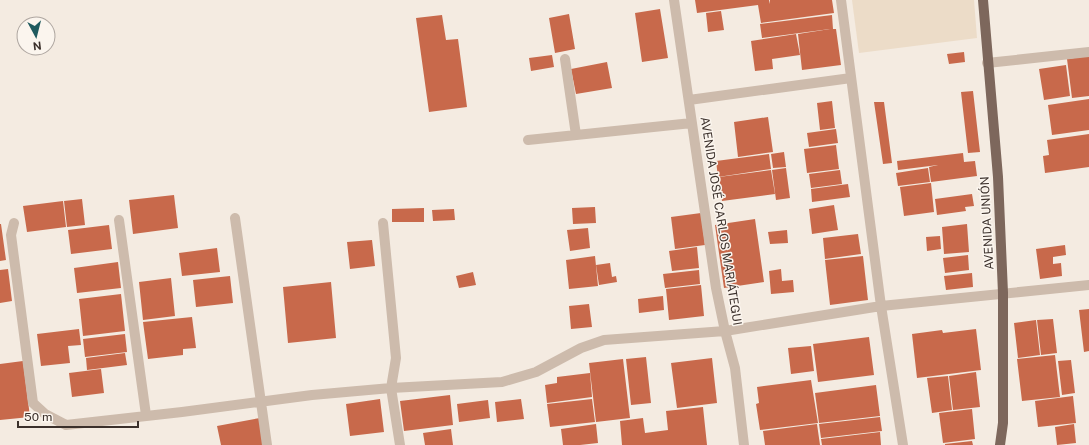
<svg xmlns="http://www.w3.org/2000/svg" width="1089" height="445" font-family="'Public Sans',sans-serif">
<rect width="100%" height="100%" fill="#f4ebe1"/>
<!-- plaza -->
<path fill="#ecdcc8" d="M852 0H974L977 38 859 53Z"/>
<!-- building -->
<path fill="#c8694b" d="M695 0H769V4L770 0H832L834 13 761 23 758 5 697 13Z
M660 9 668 58 642 62 635 13Z
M721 11 724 30 708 32 706 13Z
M569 14 575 49 555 53 549 18Z
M442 15 446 40 458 39 467 107 429 112 416 18Z
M832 15 833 29H836L841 65 802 70 798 34 830 29 762 38 760 24Z
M796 34 800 55 772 59 773 69 755 71 751 41Z
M964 52 965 62 949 64 947 54Z
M552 55 554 67 531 71 529 58Z
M1089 56V96L1072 98 1067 59Z
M607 62 612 88 576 94 571 69Z
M1066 65 1070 96 1044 100 1039 69Z
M973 91 980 152 968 153 961 92Z
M1089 99V130L1052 135 1048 105Z
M832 101 835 128 820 130 817 103Z
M874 102H884L892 163 883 164Z
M768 117 773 152 738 157 734 122Z
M836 129 838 143 809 147 807 133Z
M1089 134V167L1045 173 1043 156 1049 155 1047 140Z
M836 145 839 169 807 173 804 149Z
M784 152 786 167 773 168 771 154Z
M963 153 964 162 975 161 977 176 931 182 929 167 938 165 898 170 897 161Z
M769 154 771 169 718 177 716 161Z
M786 168 790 198 776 200 772 170Z
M928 168 930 182 898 186 896 173Z
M771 170 775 194 722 201 719 177Z
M840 170 842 184 811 188 809 174Z
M931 183 934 212 904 216 900 187Z
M848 184 850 197 812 202 811 189Z
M972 194 974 206 965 207 966 211 937 215 935 199Z
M174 195 178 228 133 234 129 200Z
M82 199 85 225 67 227 64 201Z
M63 201 66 227 27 232 23 206Z
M834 205 838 230 812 234 809 209Z
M595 207 596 223 573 224 572 208Z
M424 208V222H392V209Z
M454 209 455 220 433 221 432 210Z
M701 213 705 245 675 249 671 217Z
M755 219 764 282 724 288 715 225Z
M0 224H1L6 260 0 261Z
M967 224 969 252 944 254 942 227Z
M109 225 112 249 71 254 68 230Z
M588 228 590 248 570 251 567 230Z
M787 230 788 243 770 244 768 232Z
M858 234 861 254 825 259 823 238Z
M940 236 941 249 927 251 926 237Z
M372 240 375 266 350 269 347 242Z
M1065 245 1066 255 1053 257V264L1061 263 1062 276 1040 279 1036 249Z
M697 247 699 268 672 271 669 251Z
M217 248 220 272 182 276 179 253Z
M968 255 969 270 945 273 943 258Z
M595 256 598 286 569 289 566 260Z
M863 256 868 300 830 305 825 260Z
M118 262 121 288 77 293 74 268Z
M610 263 612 277 616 276 617 282 599 285 596 265Z
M8 269 12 301 0 303V270Z
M781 269 782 281 793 280 794 292 771 294 769 271Z
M699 270 700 284 665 288 663 274Z
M473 272 476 285 459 288 456 276Z
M972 273 973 287 946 290 944 276Z
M230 276 233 303 196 307 193 280Z
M171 278 175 316 143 320 139 282Z
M331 282 336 338 288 343 283 287Z
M701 285 704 316 669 320 666 289Z
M121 294 125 331 83 336 79 299Z
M663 296 664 310 639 313 638 299Z
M589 304 592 327 571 329 569 306Z
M1089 309V351L1084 352 1079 310Z
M192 317 196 348 183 349V355L148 359 143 322Z
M1053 319 1057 353 1041 355 1037 320Z
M1036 320 1040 355 1018 358 1014 323Z
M79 329 81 345 68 346 70 363 41 366 37 334Z
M976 329 981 370 917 378 912 334 942 330 943 333Z
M125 334 127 352 85 357 83 339Z
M869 337 874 375 818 382 813 344Z
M811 346 814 371 791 374 788 348Z
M125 353 127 365 87 370 86 358Z
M1055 355 1060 397 1022 401 1017 359Z
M646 357 651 403 631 405 626 359Z
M712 358 717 403 677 408 671 363Z
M623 359 630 418 596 422 589 363Z
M1071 360 1075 393 1062 395 1058 361Z
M23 361 30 417 0 420V364Z
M101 369 104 393 72 397 69 373Z
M976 372 980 407 953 410 949 376Z
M590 373 592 397 547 403 545 385 557 383V377Z
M948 376 952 410 932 413 927 378Z
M811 380 818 423 760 430 756 404 759 403 757 387Z
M876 385 880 416 819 423 815 393Z
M450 395 453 425 404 431 400 401Z
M1073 396 1076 423 1038 427 1035 401Z
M380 399 384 432 350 436 346 404Z
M521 399 524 419 497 422 495 402Z
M592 399 595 422 550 427 547 404Z
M488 400 490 418 459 422 457 404Z
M703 407 707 445H622L620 421 643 418 645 433 668 430 666 411Z
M972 409 975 439 943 443 939 413Z
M880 417 882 431 821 438 819 424Z
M260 418 265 445H221L217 426Z
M596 424 598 443 580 445H563L561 429Z
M817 424 820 445H765L763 431Z
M1074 424 1076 443 1057 445 1055 427Z
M451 429 453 445H425L423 433Z
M880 432 881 445H822L821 439Z
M972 441 973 445H945V444Z"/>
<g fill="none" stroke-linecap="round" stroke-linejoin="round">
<!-- minor -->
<path stroke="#cdbbac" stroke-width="10" d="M674 0 716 288 725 331 735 368 744 445
M841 0 881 306 903 445
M565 59 576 135
M987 63 1089 52
M689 100 851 78
M528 140 692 123
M235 218 267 445
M119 220 146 415
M14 223 11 235 33 403 45 414 66 425 182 412 312 395 391 388 502 382 536 372 581 348 604 340 725 331 881 306 1089 285
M383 223 396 358 391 388 400 445"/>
<!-- major -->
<path stroke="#7d675c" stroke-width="10" d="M983 0 998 177 1003 293V423L1000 445"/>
</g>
<g text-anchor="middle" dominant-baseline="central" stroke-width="3" stroke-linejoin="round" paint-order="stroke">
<!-- street labels -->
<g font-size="12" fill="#3b302b" stroke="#fbf5ee">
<text transform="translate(721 221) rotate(81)">AVENIDA JOSÉ CARLOS MARIÁTEGUI</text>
<text transform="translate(987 223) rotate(-93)">AVENIDA UNIÓN</text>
</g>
</g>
<!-- north arrow -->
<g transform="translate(36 36) rotate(173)"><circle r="19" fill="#fbf5ee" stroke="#aea6a0"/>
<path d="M0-3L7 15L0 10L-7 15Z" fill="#1f5a5e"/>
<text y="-6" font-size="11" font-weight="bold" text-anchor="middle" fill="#3b302b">N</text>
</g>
<!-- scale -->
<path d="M18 421v6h120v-6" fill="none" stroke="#3b302b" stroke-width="2"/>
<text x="24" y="421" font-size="12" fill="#3b302b" stroke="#fbf5ee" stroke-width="3" paint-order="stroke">50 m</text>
</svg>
